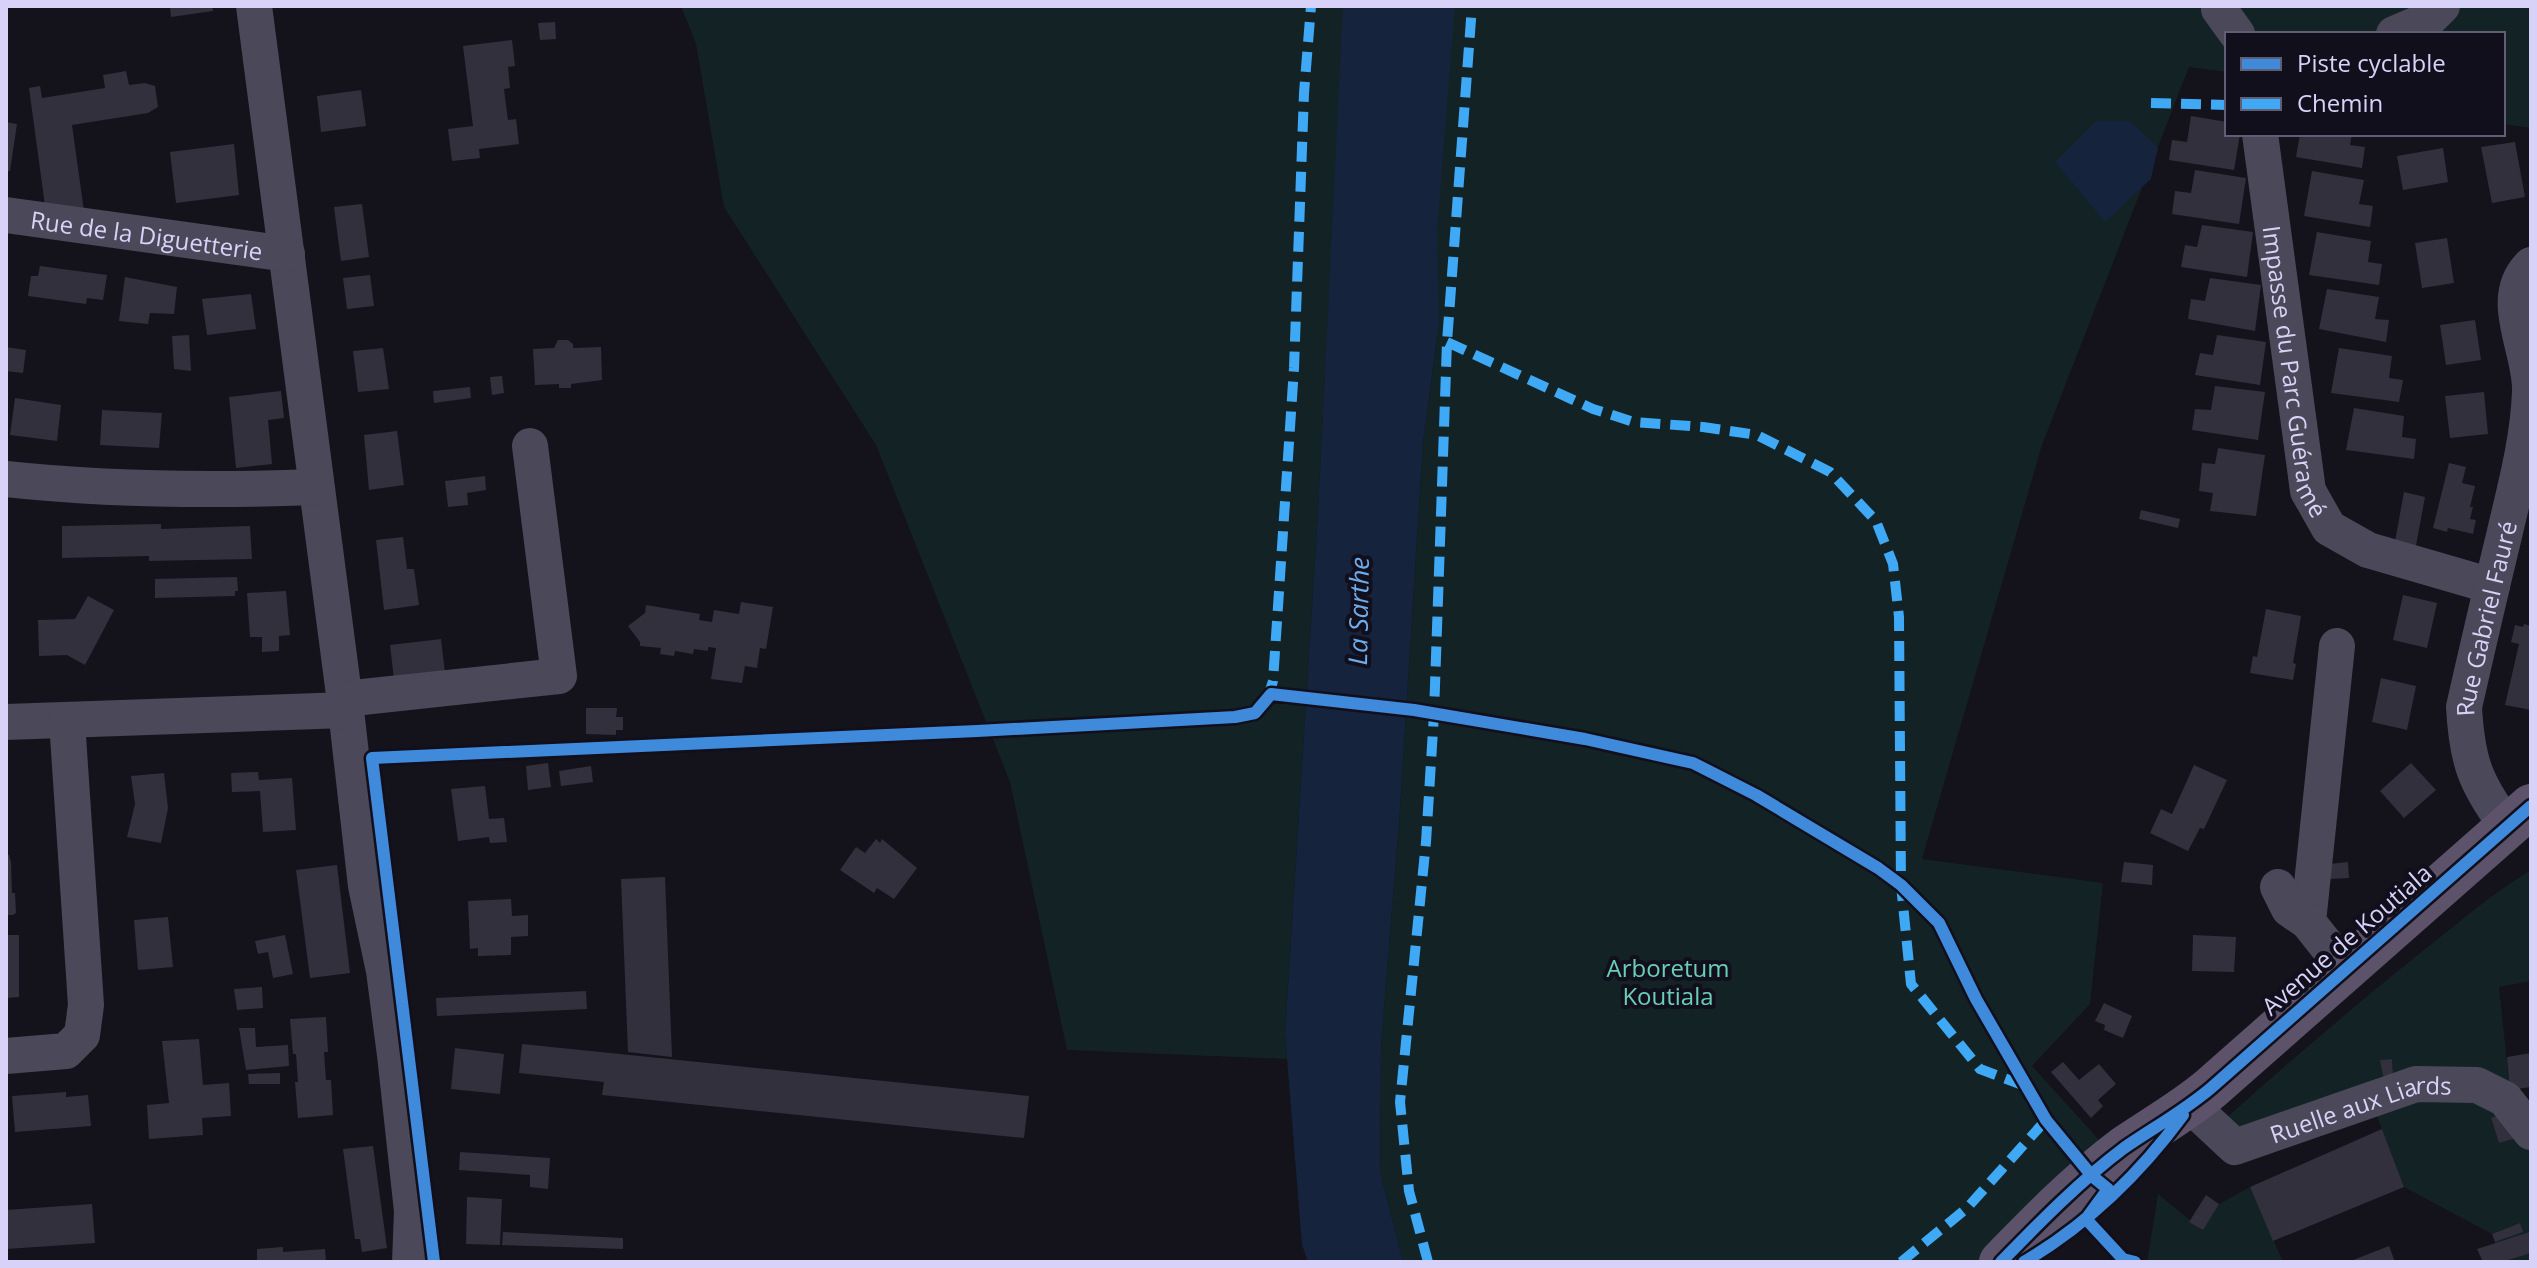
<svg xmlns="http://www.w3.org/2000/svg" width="2537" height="1268" font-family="'Open Sans',sans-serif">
<rect width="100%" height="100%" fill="#14121a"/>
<!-- green -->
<path fill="#132325" d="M681 6H2531V128L2503 124V34H2227V72L2189 67 2042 445 1922 859 2103 883 2090 1004 2032 1066 2112 1154 1992 1262H1403L1380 1172 1381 1046 1400 809 1423 442 1439 325 1329 297 1318 512 1285 1034 1287 1059 1067 1050 1010 782 876 445 724 207 696 44Z
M2531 870V981L2499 987 2510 1090 2393 1075 2392 1059 2381 1060 2383 1076 2246 1133 2224 1120C2289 1062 2355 1005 2424 950 2459 922 2493 893 2531 870Z
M2418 1096H2477L2503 1114 2491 1119 2499 1143 2523 1136 2531 1145V1262H2500L2495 1242 2522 1232 2520 1223 2492 1234 2404 1187 2375 1111Z
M2250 1187 2283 1262H2147L2158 1194 2202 1230 2219 1204Z"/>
<!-- water -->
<path fill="#15233d" d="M1343 6H1455L1437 232 1439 324 1423 442 1400 809 1381 1046 1380 1172 1403 1262H1308L1302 1245 1285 1034 1318 512Z
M2096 121H2130L2158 148 2151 179 2105 222 2055 162Z"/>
<!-- building -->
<path fill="#32303c" d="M170 6H212L213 11 171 17Z
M555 22 556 39 540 40 538 23Z
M512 40 515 66 508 67 510 88 504 89 508 120 516 119 519 144 479 149 480 158 452 161 448 129 473 126 463 46Z
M126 71 129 85 145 83 155 86 158 107 148 113 72 125 84 211 45 206 29 88 40 86 42 98 105 88 103 75Z
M361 90 366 126 321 132 317 96Z
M2191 116 2227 122V134H2240L2234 170 2169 160 2172 140 2187 142Z
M6 122 17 124 10 171H6Z
M2300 134H2352L2350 145 2365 147 2362 168 2296 157Z
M2515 142 2525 197 2492 203 2481 147Z
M234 144 239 195 176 203 170 152Z
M2443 148 2448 182 2403 190 2397 156Z
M2195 170 2246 178 2239 224 2172 214 2175 191 2191 193Z
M2312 171 2364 180 2359 204 2373 206 2370 227 2304 216Z
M362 204 369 257 341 261 334 207Z
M2202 225 2253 232 2247 277 2181 267 2185 245 2197 247Z
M2317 232 2371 241 2368 262 2382 264 2379 285 2309 275Z
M2447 238 2454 283 2422 288 2415 243Z
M40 266 107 275 103 300 87 298 86 304 28 296 31 276H38Z
M370 275 374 306 347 309 343 278Z
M125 277 177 287 174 314 150 313 148 324 119 321Z
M2210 278 2261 285 2255 331 2188 319 2191 299 2205 301Z
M2327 289 2379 297 2375 319 2389 320 2386 342 2319 329Z
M251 294 256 329 207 335 202 299Z
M2475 320 2481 360 2446 365 2440 325Z
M189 335 191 371 174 369 172 336Z
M2217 335 2266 342 2260 385 2195 375 2200 353 2213 355Z
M558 340H568L573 344V348L601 347 602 380 571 384V388H559V384L535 385 533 349 554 348Z
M6 347 26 350 23 373 6 371Z
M383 348 389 389 358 392 353 351Z
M2339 348 2392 356 2389 378 2403 380 2399 402 2331 393Z
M502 376 504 393 492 395 490 377Z
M2215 386 2265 392 2258 440 2192 430 2195 409 2211 410Z
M470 387 471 398 434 403 433 391Z
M281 391 284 418 268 420 272 464 236 468 229 397Z
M2484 392 2488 434 2450 438 2445 396Z
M15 398 61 405 57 441 10 435Z
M2354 408 2404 416 2402 437 2416 439 2414 459 2346 450Z
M102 410 162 413 159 448 100 445Z
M397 431 404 485 369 490 364 435Z
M2218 448 2265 455 2256 516 2210 511 2213 493 2199 491 2202 463 2215 464Z
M2449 463 2466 467 2462 483 2475 486 2470 507H2473L2470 519 2476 520 2473 534 2448 528 2447 532 2433 528Z
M485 476 486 490 467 493 468 505 448 507 445 481Z
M2404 492 2425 497 2415 551 2394 547Z
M2141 510 2180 519 2178 528 2139 519Z
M161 524V529L250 526 252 559 149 561V556L62 558V526Z
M403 537 407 569H414L419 605 384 610 376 540Z
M237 577 238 591H235V596L155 598V579Z
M286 591 290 635 279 636V651L262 652V637H250L247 593Z
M2403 595 2437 603 2427 648 2393 640Z
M88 596 114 610 85 665 67 655 39 656 38 620 75 619Z
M741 602 773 607 766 649 760 648 757 668 745 666 742 683 711 679 716 648 708 647V651L694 649 693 654 675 651 674 656 660 654 661 648 640 646V642L628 626 645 613 646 605 700 614 699 620 712 622 714 610 739 614Z
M2266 609 2301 616 2293 663 2296 664 2293 680 2250 673 2253 656 2257 657Z
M2524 624 2531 626V710L2505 705 2519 644 2511 642 2515 625 2523 627Z
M441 639 445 673 394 679 390 645Z
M2381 678 2416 686 2407 730 2372 722Z
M586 708H617L616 717H623V730H616V735L586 734Z
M548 763 551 787 528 790 526 766Z
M2411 763 2436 790 2404 818 2380 791Z
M2194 765 2227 780 2204 829 2200 828 2188 851 2150 833 2161 809 2172 814Z
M591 766 593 782 561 786 559 771Z
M258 772 259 780 292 778 296 830 263 832 260 791 232 792 231 773Z
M164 773 168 808 161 843 127 837 135 804 131 776Z
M485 786 489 819 504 818 507 842 490 843 489 837 458 841 451 789Z
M876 839 880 843 882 839 917 868 894 899 877 888 874 893 840 870 856 847 865 853Z
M6 855H9L11 862 12 893H15L16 913 13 915H6Z
M2124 862 2153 865 2152 885 2121 882Z
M2348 862 2349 878 2330 879 2329 864Z
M337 865 350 973 310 978 296 870Z
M665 877 672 1057 628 1052 621 879Z
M511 899 512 916 528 915V936L511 937V955L478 956V948L470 949 468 901Z
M168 917 173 967 138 970 134 920Z
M6 935H19V997L6 998Z
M285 935 293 974 273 978 268 952 258 954 255 941Z
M2193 935 2236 937 2234 972 2192 971Z
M262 987 263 1008 237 1010 234 989Z
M586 991 587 1009 437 1016 436 998Z
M2104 1003 2132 1016 2123 1038 2104 1030 2105 1025 2095 1021Z
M326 1017 328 1052H324L326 1080H331L333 1115 298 1118 295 1082H298L296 1054H293L290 1019Z
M239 1028H255L256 1047 288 1045 289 1066 246 1070Z
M199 1039 203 1085 229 1083 231 1116 202 1118 203 1135 149 1139 147 1105 169 1103 162 1041Z
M522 1044 1029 1096 1024 1138 602 1095 604 1082 519 1073Z
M455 1048 504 1054 500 1094 451 1089Z
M2531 1053V1087L2510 1090 2507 1057Z
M2392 1059 2393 1075 2383 1076 2380 1060Z
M2063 1062 2079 1080 2099 1064 2116 1084 2098 1100 2103 1106 2091 1118 2051 1072Z
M280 1073V1084H249L248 1074Z
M66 1092V1097L88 1095 91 1126 15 1132 12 1096Z
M2503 1114 2523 1136 2499 1143 2491 1118Z
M2382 1129 2404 1187 2273 1241 2250 1187Z
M373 1146 387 1248 362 1252 360 1239H355L343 1149Z
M460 1152 550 1158 548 1189 530 1187V1175L459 1170Z
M2206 1195 2219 1204 2203 1230 2189 1222Z
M467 1197 502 1199 500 1245 466 1244Z
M92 1204 95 1243 6 1249V1210Z
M2520 1223 2523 1232 2495 1242 2492 1234Z
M503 1232 623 1238V1249L502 1245Z
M2530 1232 2531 1253 2501 1262H2483L2477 1249Z
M2389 1246 2395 1262H2348Z
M283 1247V1252L325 1249 326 1262H257V1249Z"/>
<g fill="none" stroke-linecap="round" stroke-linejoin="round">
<!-- minor -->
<g stroke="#4a4859" stroke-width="36">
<path d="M254 6 346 710 366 886 384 971 395 1055 412 1211 410 1262"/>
<path d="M2219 9 2237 34"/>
<path d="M2394 34 2429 19 2442 6"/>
<path id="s1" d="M2260 134 2308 491 2329 528 2368 550 2492 586"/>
<path id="s2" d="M6 215 287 254"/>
<path d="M6 479C109 490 212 491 315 487"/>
<path d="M2337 646 2308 922 2346 970"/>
<path d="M344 699 559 676 530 446"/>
<path d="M6 722 346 710"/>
<path id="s3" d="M2507 826C2475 783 2467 761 2464 707 2477 650 2490 593 2504 536 2515 488 2528 442 2530 392 2532 351 2496 299 2531 265"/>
<path d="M2278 887 2289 909 2308 922"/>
<path d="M6 1056 66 1051 82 1035 86 1005 67 721"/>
<path id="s4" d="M2190 1105 2235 1147 2416 1084 2477 1085 2505 1099 2531 1132"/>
</g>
<!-- major -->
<path stroke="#5c536a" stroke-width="44" d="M2001 1262C2039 1223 2080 1181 2124 1148 2153 1128 2184 1111 2211 1088L2531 806"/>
<!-- quiet -->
<path stroke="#3fa9f5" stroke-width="10" stroke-dasharray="20 10" stroke-linecap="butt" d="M2151 103 2227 105
M1447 342 1593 409 1634 422 1703 427 1757 435 1830 472 1876 521 1893 564 1899 617 1901 885 1911 984 1980 1069 2025 1086
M1267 700 1273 681 1294 368 1304 93 1311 6
M1428 1262 1409 1191 1400 1102 1426 842 1434 714 1447 342 1472 6
M1901 1262 1967 1208 2046 1120"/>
<!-- cycleway casing -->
<g stroke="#120f1d" stroke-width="17">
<path id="cycleway" d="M434 1262 372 758 977 731 1235 717 1255 713 1271 694 1414 710 1585 739 1693 763 1756 795 1878 868 1901 885 1939 923 1976 999 2046 1120 2092 1176 2108 1189 2086 1219 2123 1259 2135 1262
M2001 1262C2039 1223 2080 1181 2124 1148 2153 1128 2184 1111 2211 1088L2531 806
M2024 1262C2088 1224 2139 1175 2183 1115"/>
</g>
<!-- cycleway -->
<use href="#cycleway" stroke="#408adc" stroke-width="12"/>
</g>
<g text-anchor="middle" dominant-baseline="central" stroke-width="8" stroke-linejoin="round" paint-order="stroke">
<!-- street labels -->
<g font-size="24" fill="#d8d2f9" stroke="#120f1d">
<text stroke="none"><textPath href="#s2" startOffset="142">Rue de la Diguetterie</textPath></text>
<text stroke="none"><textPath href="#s1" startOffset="240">Impasse du Parc Guéramé</textPath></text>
<text stroke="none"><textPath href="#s3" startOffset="220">Rue Gabriel Fauré</textPath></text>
<text transform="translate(2346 939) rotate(-41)">Avenue de Koutiala</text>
<text stroke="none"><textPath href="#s4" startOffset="194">Ruelle aux Liards</textPath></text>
</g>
<!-- park labels -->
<g font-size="24" fill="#68ceb9" stroke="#120f1d">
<text x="1668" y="967">Arboretum<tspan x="1668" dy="28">Koutiala</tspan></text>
</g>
<!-- water labels -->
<g font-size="26" font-style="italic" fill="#6dabeb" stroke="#120f1d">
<text transform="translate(1358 611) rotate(-89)">La Sarthe</text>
</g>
</g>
<!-- border -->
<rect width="2537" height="1268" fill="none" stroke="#d8d2f9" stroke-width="16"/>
<!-- legend -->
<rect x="2225" y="32" width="280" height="104" fill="#120f1d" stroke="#615d75" stroke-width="2"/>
<rect x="2241" y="58" width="40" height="12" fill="#408adc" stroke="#615d75" stroke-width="2"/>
<text x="2297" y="72" font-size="24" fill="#d8d2f9">Piste cyclable</text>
<rect x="2241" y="98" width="40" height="12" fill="#3fa9f5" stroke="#615d75" stroke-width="2"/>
<text x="2297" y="112" font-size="24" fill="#d8d2f9">Chemin</text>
</svg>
